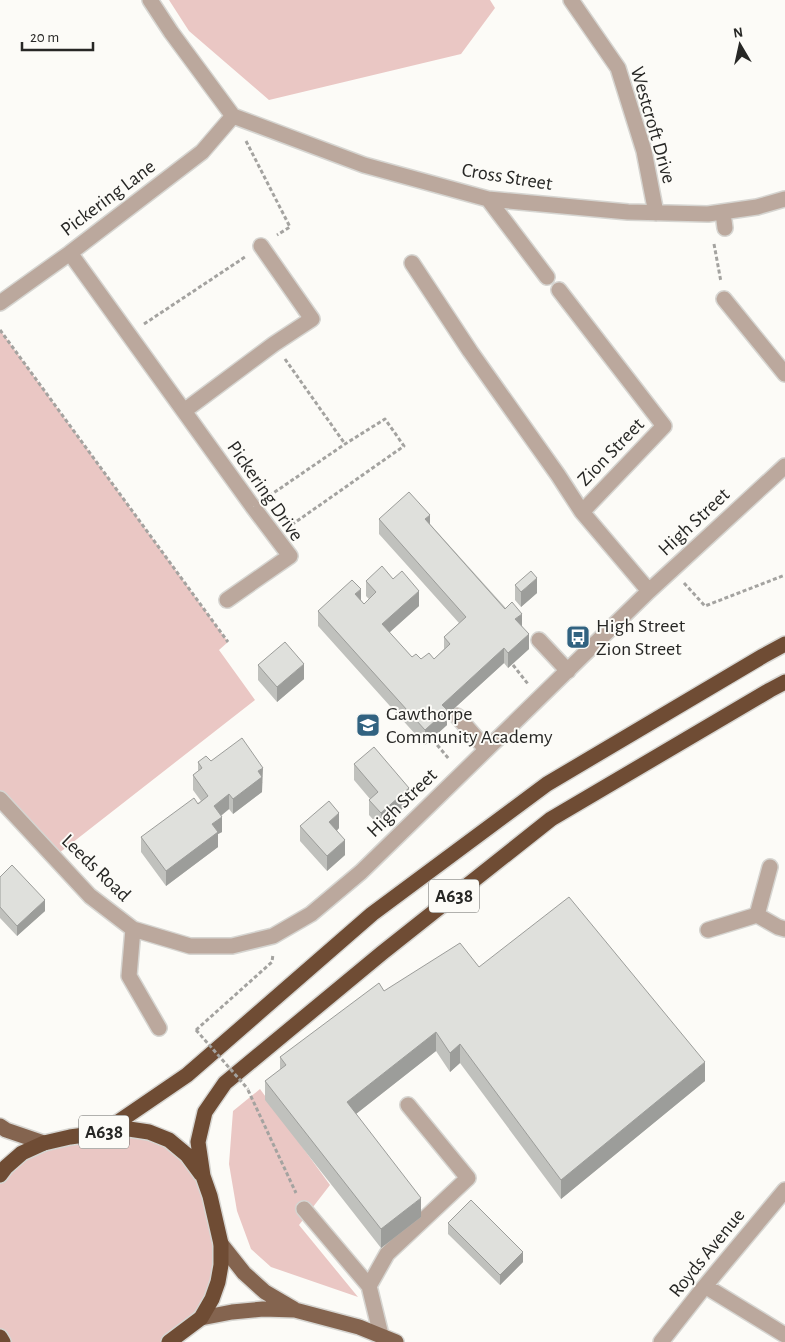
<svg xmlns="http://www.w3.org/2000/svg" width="785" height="1342" font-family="'Alegreya Sans',sans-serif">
<rect width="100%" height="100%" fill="#fcfbf7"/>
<!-- green -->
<path fill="#eac7c4" d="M169 0H490L495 8 461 54 269 100 189 31Z
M0 330 228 642 219 650 255 700 54 857 0 799Z
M260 1089 330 1185 299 1225 358 1297 271 1267 251 1249 237 1211 229 1164 233 1111Z
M129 1129 187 1155 221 1244 212 1299 169 1342H3L0 1337V1175L22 1153Z"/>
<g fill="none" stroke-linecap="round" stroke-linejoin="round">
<!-- minor casing -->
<g stroke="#d6d5d1" stroke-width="18">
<path id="minor" d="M150 0 171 32 233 116
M571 0 618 68 644 151 656 213
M233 116 364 165 488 199 628 212 708 214 757 207 785 199
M488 199 547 277
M723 213 725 228
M70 253 253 507 290 556 227 600
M412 263 470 351 558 475 582 512
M559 290 664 426 582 512 649 591
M724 299 785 374
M0 303 70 253 202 152 233 116
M184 411 274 344 312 319 261 246
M539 640 568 671
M457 716 486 749
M0 799 90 896 133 929 190 946H232L273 936 311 914 361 872 649 591 785 466
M757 915 778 927 785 929
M133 929 129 976 159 1028
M708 930 757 915 770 867
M304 1209 369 1286 381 1335
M369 1286 387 1254 468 1178 408 1105
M705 1286 785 1335
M661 1342 705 1286 785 1190"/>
</g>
<!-- major casing -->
<g stroke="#d6d5d1" stroke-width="18">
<path id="major" d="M0 1126 6 1130 44 1143
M221 1244 244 1273 265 1292 294 1309
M201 1318 232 1312 263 1309 295 1310 359 1327 396 1342"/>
</g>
<!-- highway casing -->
<g stroke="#d6d5d1" stroke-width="18">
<path id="highway" d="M105 1131 187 1075 372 914 547 784 763 656 785 644
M0 1175 6 1167 22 1153 44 1143 70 1137 129 1129 149 1132 169 1140 187 1155 201 1174
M0 1337 3 1342
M169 1342 201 1318 212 1299 218 1282 221 1265V1244L210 1196 203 1176 198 1142 205 1112 225 1083 382 953 551 819 770 690 785 682"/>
</g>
<!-- path -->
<path stroke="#a4a3a0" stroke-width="3" stroke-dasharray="4 2.5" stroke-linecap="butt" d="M246 141 290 227 277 235
M714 244 721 282
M144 324 245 257
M0 330 228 642
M285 359 345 444
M269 496 345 444 385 419 404 446 290 526
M684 583 705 606 785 575
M513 665 528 684
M433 740 449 759
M196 1030 272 962 273 954
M248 1090 296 1193"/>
<!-- minor -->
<use href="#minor" stroke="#bba89d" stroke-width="15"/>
<!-- major -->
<use href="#major" stroke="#84644f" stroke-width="15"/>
<!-- highway -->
<use href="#highway" stroke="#6f4c34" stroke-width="15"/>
<!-- path-bridge -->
<path stroke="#a4a3a0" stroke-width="3" stroke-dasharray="4 2.5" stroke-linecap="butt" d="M196 1030 248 1089"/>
</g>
<!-- wall -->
<path fill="#c0c1bd" d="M379 519 430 524 522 626 529 649 508 668 504 663 447 715V725L425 745 318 626V611L361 600 364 604 369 599 366 596V581L393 579 419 606 389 633 412 657 421 659H434L444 649V637L459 623 379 534Z
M515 585 537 593 521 607 515 600Z
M258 665 304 679 277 702 258 680Z
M211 761 263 783H262V792L233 814 229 809 221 816 222 832 218 834V847L166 886 141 852V837L201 801 193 790V775L198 771V762Z
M354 764 409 803 381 828 369 815V800L370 799 354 780Z
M300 826 339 828 337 831 345 855 327 871 300 841Z
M0 877 45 911 17 936 0 918Z
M479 967 705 1081 561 1199 460 1063 450 1072 436 1051 356 1114 421 1217 381 1248 265 1100V1081L280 1070V1057L384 991Z
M448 1223 523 1262 500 1285 448 1234Z"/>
<!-- shaded-wall -->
<path fill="#9c9d9a" d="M430 515V530L425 519Z
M537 578V593L521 607V592Z
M361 589V604L355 594Z
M419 591V606L382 639V624Z
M522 614V629L515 619Z
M529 634V649L508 668V653Z
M504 648V663L447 715V725L425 745V730L442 705Z
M304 664V679L277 702V687Z
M263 768 262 792 233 814V799L258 771Z
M409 788V803L381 828V813Z
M229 794V809L214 821V806Z
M339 813V828L329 838V822Z
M222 817V832L218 834V847L166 886V871L212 824Z
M345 840V855L327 871V856Z
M45 900V911L17 936V926Z
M436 1032V1051L347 1121V1102Z
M460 1044V1063L450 1072V1053Z
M705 1062V1081L561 1199V1180Z
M421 1198V1217L381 1248V1229Z
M523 1252V1262L500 1285V1275Z"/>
<!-- building -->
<path fill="#dfe0dc" stroke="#9c9d9a" d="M409 492 430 515 425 519 505 609 512 602 522 614 515 619 529 634 508 653 504 648 442 705 447 710 425 730 318 611 352 580 361 589 355 594 364 604 376 592 366 581 382 566 393 579 402 571 419 591 382 624 412 657 416 654 421 659 429 653 434 659 450 644 444 637 466 617 379 519Z
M531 571 537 578 521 592 515 585Z
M285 642 304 664 277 687 258 665Z
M242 738 263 768 258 771 262 777 233 799 229 794 214 806 222 817 212 824 218 832 166 871 141 837 194 798 198 804 208 796 193 775 202 768 198 762 206 756 211 761Z
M374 747 409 788 381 813 369 800 378 792 354 764Z
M329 801 339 813 329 822 345 840 327 856 300 826Z
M12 865 45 900 17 926 0 907V877Z
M569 897 705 1062 561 1180 460 1044 450 1053 436 1032 347 1102 421 1198 381 1229 265 1081 286 1065 280 1057 379 983 384 991 460 943 479 967Z
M471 1200 523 1252 500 1275 448 1223Z"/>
<!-- icons -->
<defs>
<g id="bus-square" transform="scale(1.25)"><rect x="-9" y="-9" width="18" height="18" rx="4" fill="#316280" stroke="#fcfbf7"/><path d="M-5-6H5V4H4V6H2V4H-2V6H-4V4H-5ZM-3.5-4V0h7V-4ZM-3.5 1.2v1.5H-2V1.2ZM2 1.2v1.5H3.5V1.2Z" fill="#fff"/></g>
<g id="school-square" transform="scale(1.25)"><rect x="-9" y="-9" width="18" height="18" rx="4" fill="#316280" stroke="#fcfbf7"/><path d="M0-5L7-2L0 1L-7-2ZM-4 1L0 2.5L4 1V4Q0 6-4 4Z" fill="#fff"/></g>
</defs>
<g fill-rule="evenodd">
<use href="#bus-square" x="578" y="637"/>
<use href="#school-square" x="368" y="725"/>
</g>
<g text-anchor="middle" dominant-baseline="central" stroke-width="4" stroke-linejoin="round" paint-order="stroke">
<!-- shield labels -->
<g fill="#fcfbf7" stroke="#676764" stroke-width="1">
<rect x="429" y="879.5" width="50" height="33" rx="4"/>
<rect x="79" y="1115.5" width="50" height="33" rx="4"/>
</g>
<g font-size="19" font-weight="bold" fill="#272725">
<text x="454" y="896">A638</text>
<text x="104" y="1132">A638</text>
</g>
<!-- street labels -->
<g font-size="20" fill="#272725" stroke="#fcfbf7">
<text transform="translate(653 125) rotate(74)">Westcroft Drive</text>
<text transform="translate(507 177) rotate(9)">Cross Street</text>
<text transform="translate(108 198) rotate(-37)">Pickering Lane</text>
<text transform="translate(611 452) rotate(-46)">Zion Street</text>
<text transform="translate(265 491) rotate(55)">Pickering Drive</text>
<text transform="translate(694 522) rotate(-43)">High Street</text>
<text transform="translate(402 803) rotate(-44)">High Street</text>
<text transform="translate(96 868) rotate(44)">Leeds Road</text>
<text transform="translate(707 1253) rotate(-51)">Royds Avenue</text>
</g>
<!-- poi labels -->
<g font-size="20" fill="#272725" stroke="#fcfbf7" text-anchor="start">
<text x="596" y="626">High Street<tspan x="596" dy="23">Zion Street</tspan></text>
<text x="386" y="714">Gawthorpe<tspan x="386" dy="23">Community Academy</tspan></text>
</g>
</g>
<!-- north arrow -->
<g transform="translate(740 45) rotate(351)" stroke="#fcfbf7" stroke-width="4" paint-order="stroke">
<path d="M0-4L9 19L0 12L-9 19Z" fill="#272725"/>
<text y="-8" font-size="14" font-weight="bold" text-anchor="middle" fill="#272725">N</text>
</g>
<!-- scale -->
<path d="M22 42v8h71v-8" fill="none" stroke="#272725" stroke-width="2.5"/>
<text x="30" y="42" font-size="15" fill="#272725" stroke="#fcfbf7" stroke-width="4" paint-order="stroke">20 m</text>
</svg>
